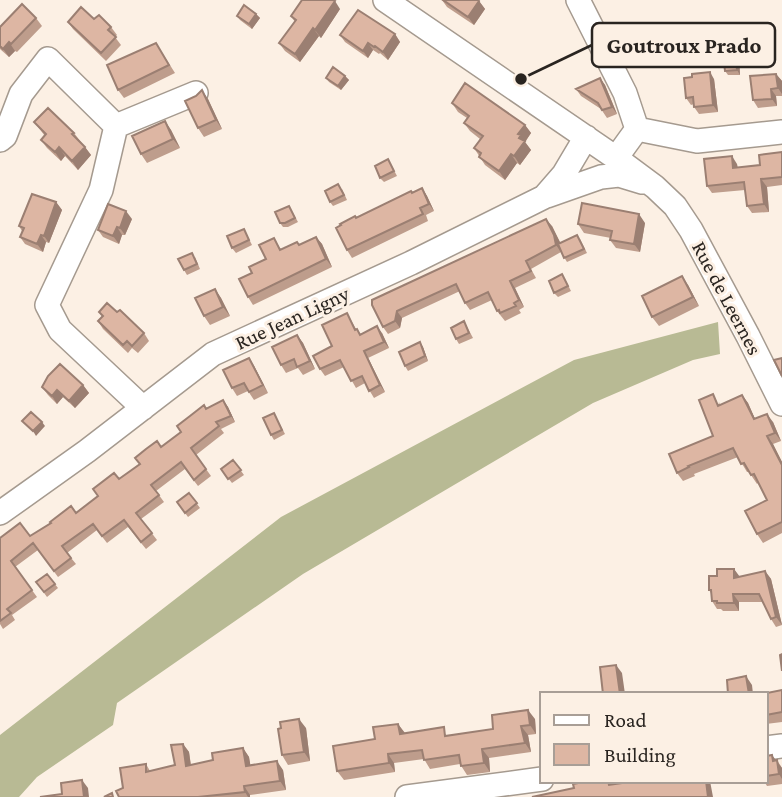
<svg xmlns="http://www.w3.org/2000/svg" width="782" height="797" font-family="'Crimson Pro',serif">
<rect width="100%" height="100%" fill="#fcf0e4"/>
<!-- forest -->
<path fill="#b8ba94" d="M718 322 720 354 693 360 593 403 303 574 117 703 113 725 37 777 19 797H0V735L281 517 574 360Z"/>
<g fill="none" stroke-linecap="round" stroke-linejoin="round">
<!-- minor casing -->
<g stroke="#a59a8f" stroke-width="26">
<path id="minor" d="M385 0 616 158 655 187 675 206 691 230 748 336 782 404
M578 0 625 93 637 129
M116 126 196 93
M0 140 5 136 21 94 48 59 116 126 101 190 47 305 60 330 143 408
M616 158 637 129 697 141 782 132
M547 196 601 177 619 175 642 182
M0 513 87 451 213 354 411 263 544 197 564 174 586 137
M766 748 782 746
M407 797 542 779"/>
</g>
<!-- minor -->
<use href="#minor" stroke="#fff" stroke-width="23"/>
</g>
<!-- wall -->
<path fill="#be9d8c" d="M442 0 479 1 485 9 474 25 447 7Z
M340 9 321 38 319 36 300 62 285 51 279 43 295 22 291 16Z
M256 14 260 18 252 29 240 20 237 16Z
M36 18 42 26 17 52 15 51 9 57 0 49V27Z
M94 19 111 27 117 35 115 37 121 45 106 61 73 29 68 22Z
M395 34 400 42 388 60 380 53 379 54 373 50 368 58 345 42 340 35Z
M156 43 175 73 124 98 118 90Z
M739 57 740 75H728L725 71Z
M776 74 782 81V96H776L777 106 758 108 753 100Z
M345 76 349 80 341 90 329 82 326 78Z
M600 78 605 85 617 114 607 118 601 109 581 96 576 89Z
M714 79 718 112 699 114 694 107V104L691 105 686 98Z
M196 96 208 99 222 129 204 137 198 128Z
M452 103 525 125 531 133 525 142 531 150 520 165 517 163 505 180 485 165 474 148 480 139 470 131 464 123 467 118 458 112Z
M165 121 171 130 180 148 147 163 141 154Z
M34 122 74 133 91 155 78 170 65 156 61 161 47 148 41 140 45 136Z
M782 152V185L767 187 769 212 752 213 747 206 745 190 712 193 707 186 737 164 738 168 760 165Z
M388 159 397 176 384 182 380 178Z
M422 188 427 196 434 211 426 215 428 221 352 258 347 250 357 218Z
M342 189 347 200 333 206 330 202Z
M56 202 62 210 49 243 46 242 43 252 25 244 20 237 22 231 19 226Z
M289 206 298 222 288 227H283L280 223Z
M132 219 125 235H122L119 244 103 237 98 230Z
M645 223 640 252 616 248 610 240 611 238 584 233 578 224Z
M552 226 560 243 580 239 587 253 567 262 561 252 531 269 536 278 515 288 524 307 519 310 521 313 505 321 497 311 492 300 470 310 465 303 460 291 402 318 400 328 388 334 383 327 372 305Z
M244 229 252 245 236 253 232 248Z
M316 237 322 244 332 267 253 305 248 297 252 273 266 259 274 238 281 250 299 245Z
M195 257 200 269 187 275 184 270Z
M565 279 571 291 558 297 554 293Z
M688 285 699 306 659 326 652 317Z
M215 289 221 298 230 316 210 325 204 316Z
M99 312 144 333 149 341 138 353 132 348 128 353 103 329 98 321 102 316Z
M347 313 356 329 361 334 382 333 389 348 368 358 385 392 374 398 365 383 356 388 344 367 325 376 320 369Z
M464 321 473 338 459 344 456 339Z
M297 335 303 343 315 369 303 375 298 368 286 373 281 365Z
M420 342 423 347 428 361 408 371 405 366Z
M249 358 254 366 268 393 254 400 248 391 237 396 232 388Z
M83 385 89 393 75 408 63 397 57 404 48 395 42 387Z
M742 395 748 403 755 419 773 422 781 441 773 444 782 462V533L763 543 757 534 767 500 758 483 757 484 749 472H747L738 457 694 474 695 476 683 481 677 473 713 436 719 402 720 405Z
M223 400 228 407 235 422 221 429 224 433 196 455 211 476 198 486 185 469 156 491 164 502 141 519 157 540 146 549 128 527 107 543 97 530 67 553 76 564 58 577 38 550 15 567 37 597 12 615 15 620 3 629 0 624V538L30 536 76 513 181 432 206 409Z
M274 413 285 434 274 440 271 435Z
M233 460 244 475 232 483 221 469Z
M189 493 200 508 188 517 177 502Z
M734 569 739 577 765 571 771 579 782 625 776 627 771 619 763 602H739V611H723L721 609H717L712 601 711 593 709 590 717 576Z
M47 574 58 588 47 597 36 582Z
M782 690V722L766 724V694Z
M535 719 536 734 528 735 531 752 489 758 490 772 467 775 460 764 430 769 424 759 394 763 395 772 344 780 337 771 375 739 398 724 405 734 449 736 493 729Z
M306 728 310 761 288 765 282 755Z
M183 744 189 752 191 765 213 760 243 748 249 757 250 765 283 770 286 790 250 795V797H119L123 788 146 764 150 771 175 765Z
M766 756 777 760 782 768V784L767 786 764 781H766Z"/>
<!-- shaded-wall -->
<path fill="#9b7f72" d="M335 1 340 9 321 38 315 30Z
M479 1 485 9 474 25 468 17Z
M256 14 260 18 252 29 249 24Z
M313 28 319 36 300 62 295 54Z
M395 34 400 42 388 60 383 52Z
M9 42 15 51 9 57 3 49Z
M368 43 373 50 368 58 363 51Z
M735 52 739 57 740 75 737 70Z
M710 72 714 79 718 112 713 105Z
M776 74 782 81V94L778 88Z
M345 76 349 80 341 90 338 86Z
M600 78 605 85 617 114 612 107Z
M771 89 776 96 777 106 772 99Z
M202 90 208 99 222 129 216 120Z
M165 121 171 130 180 148 173 139Z
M525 125 531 133 525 142 531 150 520 165 514 156 518 134Z
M59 147 65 156 61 161 55 152Z
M85 147 91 155 78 170 72 161Z
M511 154 517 163 505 180 499 171Z
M732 156 737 164 738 176 733 168Z
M761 179 767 187 769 212 764 204Z
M422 188 427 196 434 211 429 204Z
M56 202 62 210 49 243 44 236Z
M126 211 132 219 125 235 120 228Z
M639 214 645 223 640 252 634 244Z
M546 219 552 226 560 242 561 252 556 245Z
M117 227 122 235 119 244 113 236Z
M41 235 46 242 43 252 37 244Z
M316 237 322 244 332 267 326 259Z
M682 276 688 285 699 306 693 297Z
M510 281 515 288 524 307 519 300Z
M215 289 221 298 230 316 223 307Z
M397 311 402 318 400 328 395 321Z
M377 326 382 333 389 348 384 342Z
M297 335 303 343 315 369 310 361Z
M420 342 423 347 428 361 425 356Z
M364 351 368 358 385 392 380 385Z
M249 358 254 366 268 393 263 385Z
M83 385 89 393 75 408 69 401Z
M57 390 63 397 57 404 52 396Z
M742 395 748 403 759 428 754 419Z
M223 400 228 407 235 422 231 416Z
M767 414 773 422 781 441 775 433Z
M42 422 45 426 36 436 33 431Z
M767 436 773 444 782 462V465Z
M734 569 740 577 734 578Z
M765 571 771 579 782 625 776 617Z
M733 594 739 602V611L734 603Z
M616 665 622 673 625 694H620Z
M746 676 752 685 753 694H749Z
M528 710 535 719 536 734 530 725Z
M299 719 306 728 310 761 304 752Z
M398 724 405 733 406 743 400 734Z
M521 726 528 735 531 752 525 743Z
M183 744 189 752 192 775 186 766Z
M243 748 249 757 252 774 246 766Z
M482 749 489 758 490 772 484 763Z
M388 754 394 763 395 772 389 763Z
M772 755 782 768V779L779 774 773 761Z
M277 761 283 770 286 790 280 781Z
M82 780 88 788 89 797H84Z
M706 781H710L713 797H708Z
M244 786 250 795V797H248L245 792Z"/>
<!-- building -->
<path fill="#ddb6a3" stroke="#9b7f72" stroke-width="2" d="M302 0H333L335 1 315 30 313 28 295 54 279 43 296 20 291 16Z
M443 0H478L479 1 468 17Z
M22 4 36 18 11 44 9 42 3 49 0 46V27Z
M244 5 256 14 249 24 237 16Z
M81 7 94 19 99 15 111 27 108 30 116 37 101 53 68 22Z
M358 10 395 34 383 52 375 46 374 47 368 43 363 51 340 35Z
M156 43 169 65 118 90 107 65Z
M735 52 737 70 725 71 723 54Z
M333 67 345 76 338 86 326 78Z
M710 72 713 105 694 107 693 97 686 98 684 78 692 77V74Z
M776 74 778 88 771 89 772 99 753 100 750 76Z
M600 78 612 107 602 110 598 103 576 89Z
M465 83 525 125 518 134 521 135 519 138 525 141 514 156 511 154 499 171 479 157 481 153 474 148 483 136 464 123 469 116 452 103Z
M202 90 216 120 198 128 185 101 196 96Z
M48 108 74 133 72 134 85 147 72 161 59 147 55 152 41 140 46 134 34 122Z
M165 121 173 139 141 154 132 136Z
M782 152V177L761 179 764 204 747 206 744 182 707 186 704 159 732 156 733 168 760 165 759 155Z
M388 159 394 171 380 178 375 166Z
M338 184 344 195 330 202 325 191Z
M422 188 429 204 420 208 423 214 347 250 336 228 341 225 340 224 355 216 356 218 411 191 412 193Z
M32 194 56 202 44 236 41 235 37 244 20 237 24 228 19 226Z
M582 203 639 214 634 244 610 240 612 231 578 224Z
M108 204 126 211 120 228 117 227 113 236 98 230Z
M289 206 295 218 285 223H280L275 212Z
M546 219 554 235 556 245 526 261 531 271 510 281 519 300 514 303 516 306 500 313 499 310 497 311 488 292 465 303 456 284 397 311 395 321 383 327 372 305V300Z
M244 229 249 240 232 248 227 236Z
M577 235 584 249 564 258 558 244Z
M316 237 326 259 248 297 239 279 252 273 249 267 266 259 259 245 274 238 280 250 297 242 299 245Z
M192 253 197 264 184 270 178 259Z
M562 274 568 286 554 293 549 281Z
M682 276 693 297 652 317 642 296Z
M215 289 223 307 204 316 195 298Z
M107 303 117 312 120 310 144 333 132 346 127 341 123 345 98 321 103 316 99 312Z
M347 313 355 330 357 329 360 335 377 326 384 342 364 351 380 385 369 391 362 376 351 381 340 360 320 369 313 356 332 346 322 325Z
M464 321 469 333 456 339 451 328Z
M297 335 310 361 297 367 294 359 281 365 272 347Z
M420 342 425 356 405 366 399 352Z
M249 358 263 385 249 392 244 383 232 388 223 370Z
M782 358V376L774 360Z
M60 364 83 385 69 401 57 390 52 396 42 387 48 376Z
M713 394 718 406 742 395 754 419 767 414 775 433 767 436 782 465V522L757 534 745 511 767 500 754 474 751 475 744 463 741 464 733 448 688 466 689 467 677 473 669 454 713 436 699 400Z
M223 400 231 416 216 422 219 426 191 448 206 469 194 480 181 462 151 485 159 495 136 513 152 533 141 542 124 520 102 536 93 524 62 546 71 558 54 571 33 543 11 561 32 590 7 609 11 613 0 621V538L20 523 30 536 51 523 50 522 71 506 76 513 98 496 93 489 114 473 119 479 140 464 135 458 146 449 157 441 161 447 181 432 177 426 190 416 204 405 206 409Z
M31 412 42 422 33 431 22 421Z
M274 413 282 430 271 435 263 418Z
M233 460 241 470 228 479 221 469Z
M189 493 197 503 185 513 177 502Z
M717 569H734V578L765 571 776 617 771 619 759 594H733L734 603H717V601H712L711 590H709V576H717Z
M47 574 55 584 44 592 36 582Z
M782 654V671L780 655Z
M616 665 620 694H603L600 667Z
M746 676 749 694H728L727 680Z
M782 690V712L766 715V694H762Z
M528 710 530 725 521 726 525 743 482 749 484 763 461 766 459 755 424 760 422 750 388 754 389 763 337 771 333 746 375 739 373 727 398 724 400 734 444 727 445 736 493 729 492 715Z
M299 719 304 752 282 755 278 729 281 728 280 722Z
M183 744 186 766 213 760 212 753 243 748 246 766 277 761 280 781 244 786 245 792 198 797H119L116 791 123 788 120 768 146 764V772L175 765 171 745Z
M772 755 773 761 777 760 779 774 766 776V756Z
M82 780 84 797H40L62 794 61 783Z
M589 781 590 783 608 781 609 785 636 781H706L708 797H532L574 788 573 784Z
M112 793 113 797H104Z"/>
<g text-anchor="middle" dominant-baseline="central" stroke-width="6" stroke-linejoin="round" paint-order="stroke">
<!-- street labels -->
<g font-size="21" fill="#292420" stroke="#fcf0e4">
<text transform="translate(727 298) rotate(62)">Rue de Leernes</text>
<text transform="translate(292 318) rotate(-25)">Rue Jean Ligny</text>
</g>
</g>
<!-- callouts -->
<path fill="none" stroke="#292420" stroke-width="2.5" d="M521 79L592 45"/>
<circle fill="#292420" stroke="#fcf0e4" stroke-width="2.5" cx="521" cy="79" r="7"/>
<rect fill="#fcf0e4" stroke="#292420" stroke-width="2.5" x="592" y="23" width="183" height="44" rx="7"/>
<g font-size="23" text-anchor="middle" font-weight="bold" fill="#292420">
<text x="684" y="53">Goutroux Prado</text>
</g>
<!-- legend -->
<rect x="540" y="692" width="228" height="91" fill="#fcf0e4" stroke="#a89e96" stroke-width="2"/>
<rect x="554" y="715" width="35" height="10" fill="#ffffff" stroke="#a89e96" stroke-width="2"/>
<text x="604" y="727" font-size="21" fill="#292420">Road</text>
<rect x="554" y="744" width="35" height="21" fill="#ddb6a3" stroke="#a89e96" stroke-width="2"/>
<text x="604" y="762" font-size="21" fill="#292420">Building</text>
</svg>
